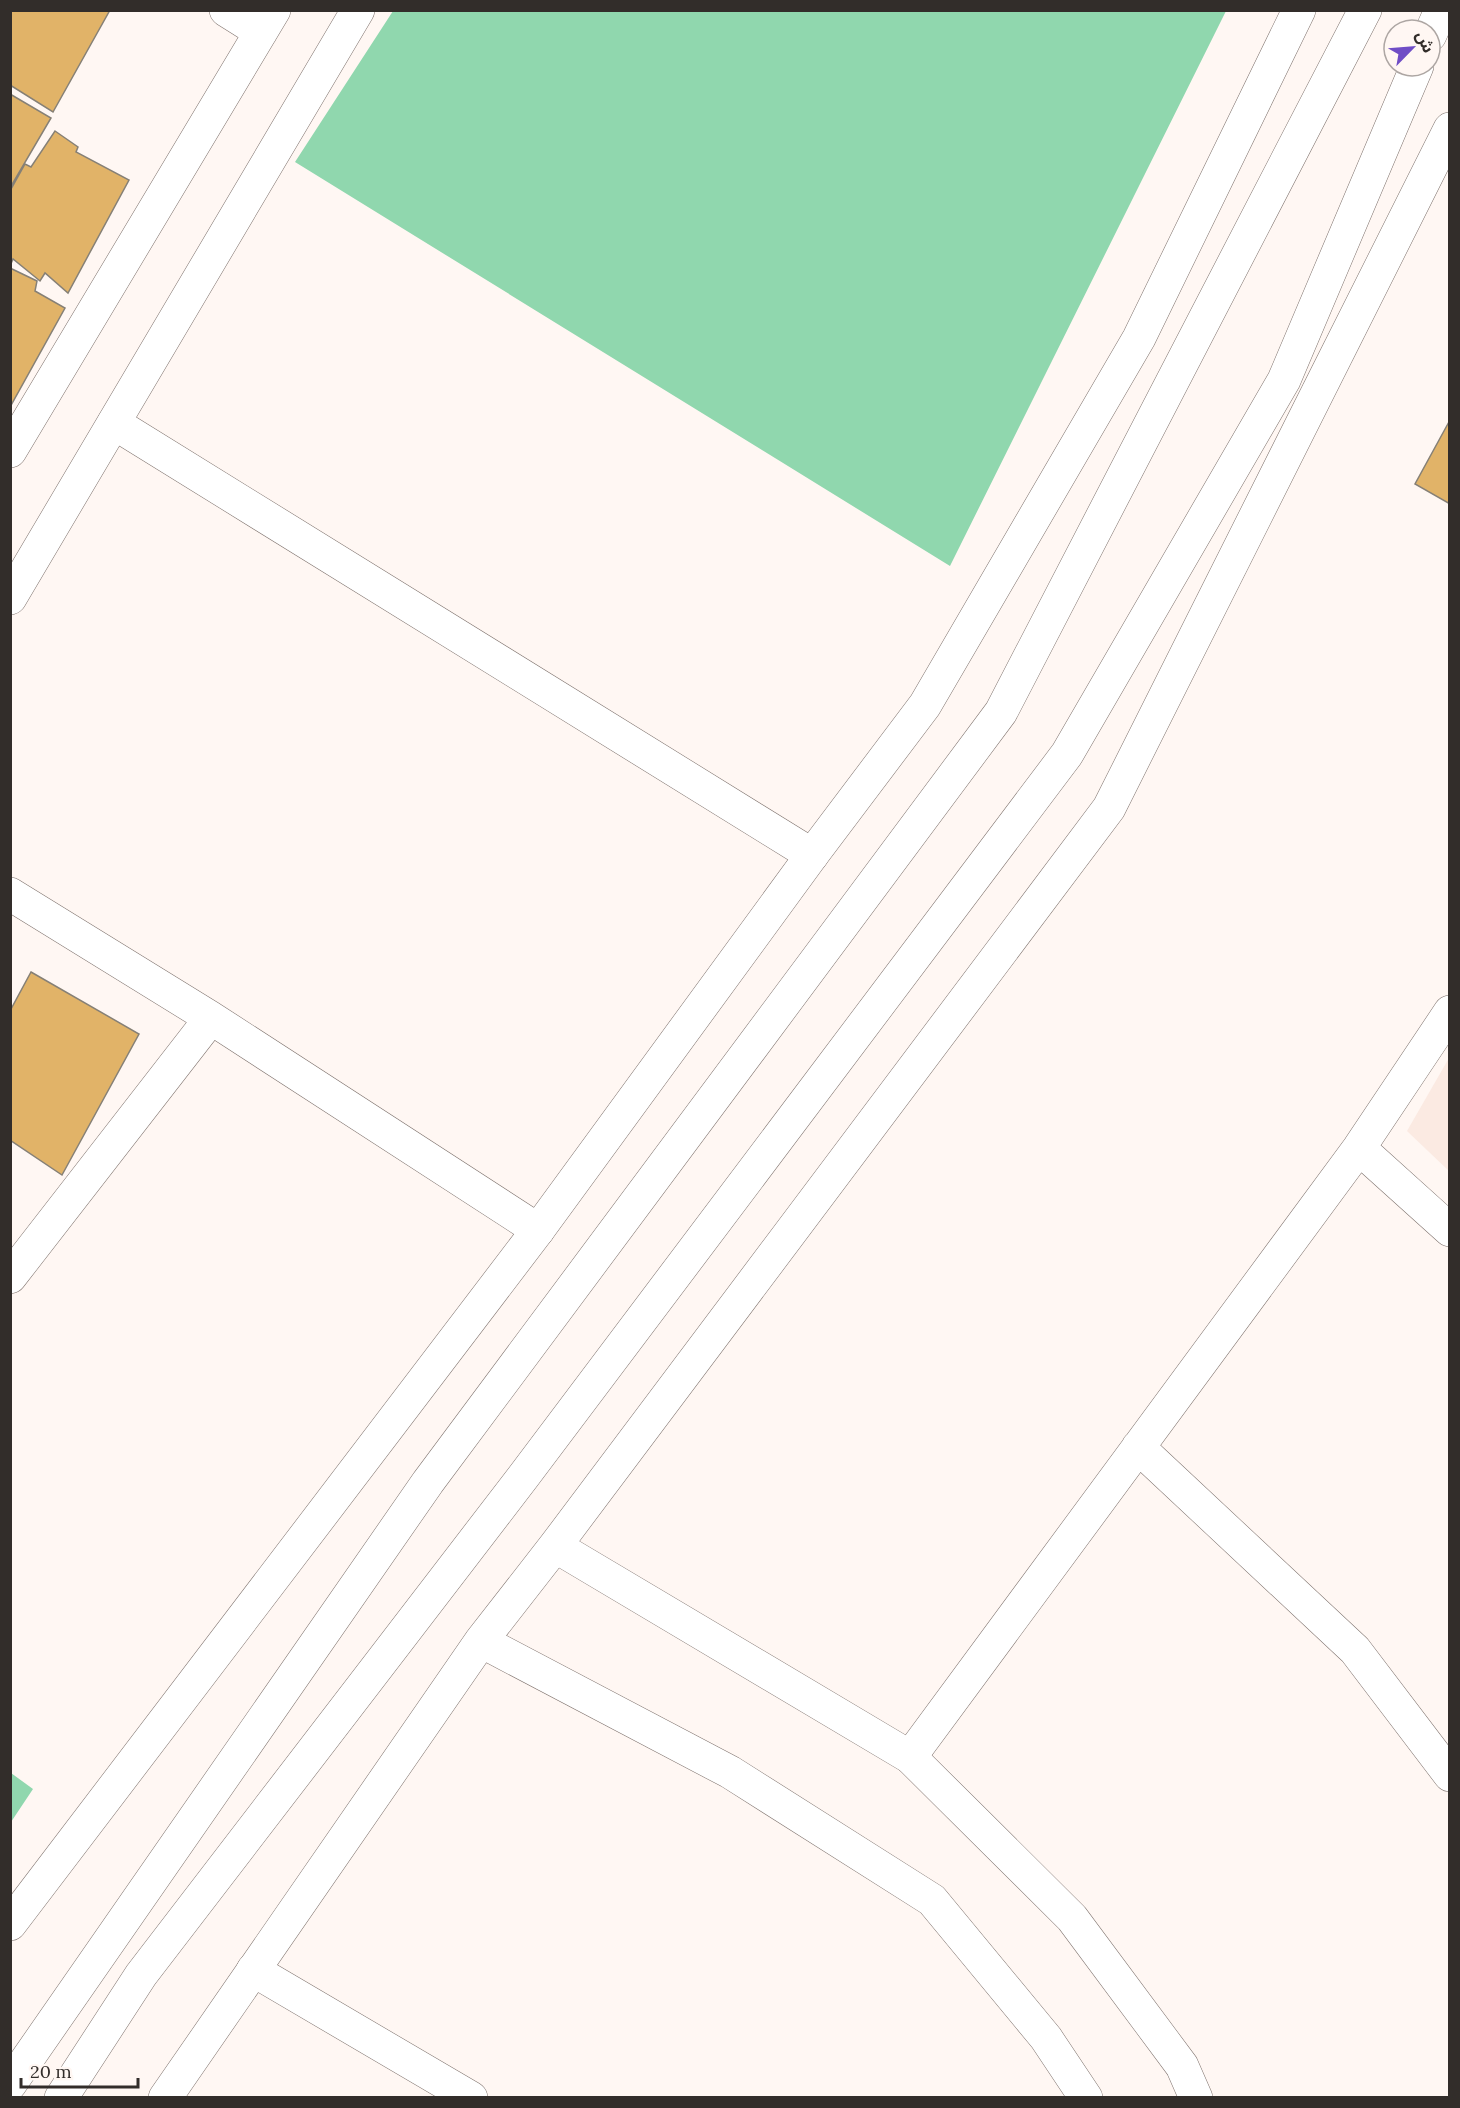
<svg xmlns="http://www.w3.org/2000/svg" width="1460" height="2108" font-family="Lora,'Noto Sans Arabic',serif">
<rect width="100%" height="100%" fill="#fff7f3"/>
<!-- built -->
<path fill="#fbeae2" d="M1449 1058V1171L1407 1131Z"/>
<!-- green -->
<path fill="#90d7ae" d="M393 11V10L1226 11 950 566 295 162Z
M11 1773 33 1789 11 1822Z"/>
<!-- building -->
<path fill="#e1b368" stroke="#868076" stroke-width="1.5" d="M10 10H110L53 112 10 85Z
M10 94 51 118 10 188Z
M55 131 78 147 76 152 129 180 68 293 45 273 40 281 13 259 10 266V191L25 164 31 167Z
M10 268 37 281 35 291 65 308 10 407Z
M1450 420V504L1415 484Z
M31 972 139 1034 62 1175 10 1140V1011Z"/>
<g fill="none" stroke-linecap="round" stroke-linejoin="round">
<!-- street casing -->
<g stroke="#7f736e" stroke-width="34">
<path id="street" d="M114 423 812 855
M10 894 211 1018 538 1230
M1359 1148 1450 1230
M10 1277 211 1018
M1138 1447 1355 1650 1450 1775
M910 1757 1359 1148 1450 1012
M253 1970 471 2098"/>
</g>
<!-- secondary casing -->
<g stroke="#7f736e" stroke-width="34">
<path id="secondary" d="M226 10 261 32
M1430 35 1441 10
M10 451 274 10
M10 598 358 10
M555 1546 910 1757 1072 1918 1182 2066 1196 2098
M481 1641 730 1772 932 1900 1046 2038 1086 2098
M10 1924 538 1230 812 855 925 705 1139 338 1299 10
M10 2084 428 1482 1001 712 1365 10
M61 2098 141 1975 523 1477 1067 754 1284 380 1417 66
M165 2098 481 1641 555 1546 1109 808 1450 129"/>
</g>
<!-- street -->
<use href="#street" stroke="#fff" stroke-width="33"/>
<!-- secondary -->
<use href="#secondary" stroke="#fff" stroke-width="33"/>
</g>
<!-- border -->
<rect width="1460" height="2108" fill="none" stroke="#322d2a" stroke-width="24"/>
<!-- north arrow -->
<g transform="translate(1412 48) rotate(65)"><circle r="28" fill="#fff7f3" stroke="#ada6a3" stroke-width="1.5"/>
<path d="M0-4.5L10 22L0 15L-10 22Z" fill="#6f4dc6"/>
<text y="-9" font-size="16" font-weight="bold" text-anchor="middle" fill="#322d2a">ش</text>
</g>
<!-- scale -->
<path d="M21 2078v9h117v-9" fill="none" stroke="#322d2a" stroke-width="3"/>
<text x="30" y="2078" font-size="18" fill="#322d2a" stroke="#fff7f3" stroke-width="4.5" paint-order="stroke">20 m</text>
</svg>
